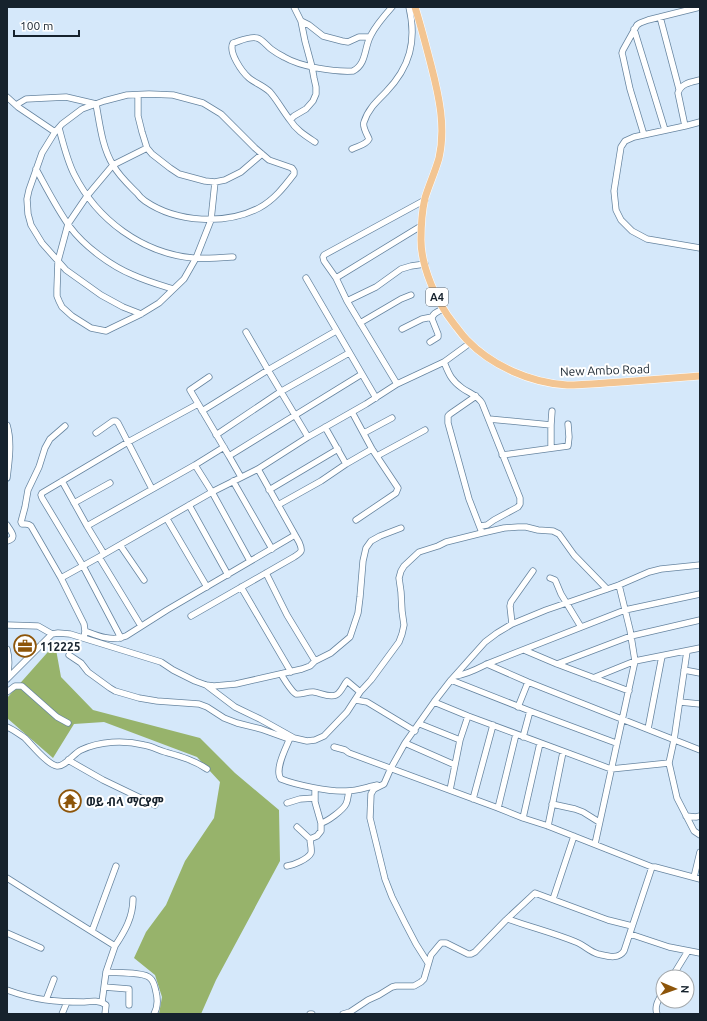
<svg xmlns="http://www.w3.org/2000/svg" width="707" height="1021" font-family="Ubuntu,'Noto Sans Ethiopic',sans-serif">
<rect width="100%" height="100%" fill="#d5e8fa"/>
<!-- forest -->
<path fill="#97b36b" d="M55 644 61 677 93 710 200 738 235 773 279 810 280 861 216 980 201 1014H159L162 997 155 975 134 958 146 932 166 905 185 861 214 818 220 782 197 757 104 722 74 724 53 758 7 718V698Z"/>
<g fill="none" stroke-linecap="round" stroke-linejoin="round">
<!-- minor casing -->
<g stroke="#6785a0" stroke-width="7">
<path id="minor" d="M294 7 301 21
M660 17 679 89
M634 29 665 130
M700 80C692 82 681 83 678 93L685 126 634 137 625 141 621 147 614 191 616 210 621 220 632 231 647 239 700 248
M138 95V116L142 132 147 148 152 154 170 168 179 174 205 181 215 182 225 180 241 172 262 154
M7 97 18 107 55 132
M16 105 26 99 66 97 96 104C100 125 102 147 113 165 119 176 128 184 137 193 139 196 142 199 145 201 177 223 226 225 259 208 274 200 284 187 294 174V171L292 168 269 160 255 148 221 114 203 103 173 95 149 94 127 95 104 101 82 109 62 124 55 132 42 153 29 190 27 199 28 214 31 225 42 243 66 270 101 295 123 307 141 314
M290 120C283 111 277 100 270 92 264 86 255 83 249 78 242 72 228 52 233 43 240 41 250 36 257 38 262 39 267 46 271 49 275 52 280 55 284 57 301 67 334 72 353 71 367 64 364 47 371 35 376 25 384 16 392 7
M685 126 700 122
M59 128C63 143 67 160 74 174 97 220 142 253 193 258 206 259 219 258 233 257
M644 135 630 89 623 57 622 53 623 50 637 25 640 23 648 20 700 7
M315 142C306 136 296 130 290 120L294 116 306 109 313 101 316 94V87L314 78 312 67 305 41 301 21 309 25 323 36 342 41 348 42 359 37H370
M147 148 113 165 87 196 68 224 58 261 57 289V296L59 301 62 307 72 316 91 328 106 331 112 328 141 314 159 303 184 279 196 258 211 220 215 182
M352 149C358 146 366 145 369 139 367 134 362 127 364 122 368 109 377 101 386 92 410 67 417 41 409 7
M36 169C47 189 57 209 70 227 84 246 111 266 133 275 146 281 160 285 173 289
M306 278 376 398
M336 278 421 226
M347 301 376 287 401 269 411 266 425 264
M360 323 401 299 411 295
M402 329 422 319 432 317
M246 332 268 370 308 437
M430 342 438 337V334L432 319C432 313 439 311 443 309
M444 362C449 374 451 380 462 388 469 393 477 395 482 403L520 498V504L518 507 494 520 487 525 481 526
M209 377 190 390 229 456
M397 384 347 301 336 278 324 261 323 257 324 255 425 200
M476 396 450 414 448 416V423L469 499 481 530
M202 411 268 370 336 331
M352 412 372 449 398 488 396 493 356 520
M489 419 551 425
M7 425C12 442 9 461 7 478
M325 427 346 464
M96 433 113 421H116L118 423 152 489
M364 433 392 418
M216 435 280 392 349 353
M551 447V425L552 411
M502 455 568 446 569 437 568 424
M377 456 425 430
M195 465 212 492 250 561
M241 477 229 456 362 374
M62 481 87 526
M233 481 272 549
M269 490 338 449
M74 503 110 483
M189 505 228 575
M278 505 321 481 346 464 372 449
M167 519 207 587
M7 525C11 532 18 538 7 541
M120 545 144 580
M104 554 87 526 195 465 224 447
M99 557 141 626
M266 573 287 615 315 661
M61 578 31 526C28 523 26 524 22 524L21 522 25 507 28 490 39 467 45 448 50 439 65 426
M550 578 555 580 556 582 561 594 581 627
M241 587 291 672
M191 616 294 557C302 552 303 551 299 542L258 469
M512 624 510 606 511 602 533 571
M7 625 38 626 52 634
M85 631C98 636 112 642 126 636L167 610 295 535
M84 638 85 631 84 624 61 578 99 557 212 492 258 469 308 437 366 404 397 384 444 362 470 343
M121 638 83 566 42 498 41 495 42 493 128 442 198 404
M7 649C10 659 9 669 7 679
M524 650 557 664 629 691
M687 651 674 740 669 763 677 798 694 831 700 835
M69 655 81 663 88 672 110 688 115 691 139 698 157 701 199 704 207 707 224 718 237 723 261 729 286 738H292
M487 664 528 682 700 750
M557 664 631 636 700 620
M684 670 700 673
M281 674C284 679 291 691 296 694 300 695 309 691 314 692 321 693 329 698 336 695 341 693 344 684 347 681L360 692
M455 676C466 675 477 669 487 664L625 610 700 594
M593 678 635 661 700 648
M7 679 52 634 58 633 70 634 161 662 173 670 195 681 206 685 214 686 236 684 302 669 310 666 315 661 331 653 350 637 358 613 360 597 363 561 366 548 371 541 380 536 401 528
M451 680 530 711 616 743
M206 685 235 707 260 719 294 738 307 741 315 740 324 736 347 712 360 692 371 680 399 642 402 634 404 625 402 611 401 592 399 578 401 571 404 566 419 552 438 546 446 542 482 533 504 528 518 527H526L538 530 553 531 559 534 574 555 607 589
M7 692 15 686H22L57 717 68 723
M356 700 367 702 415 731
M434 702 468 716 611 769 669 763
M680 702 700 704
M518 707 528 682
M420 724 460 740
M7 727C14 730 19 734 25 738 32 745 48 765 57 766 65 767 74 753 81 750 100 741 124 740 144 745 151 746 158 750 165 752 179 756 194 760 207 769
M648 729 662 656
M523 737 530 711
M290 738C286 748 274 770 281 779 296 785 330 792 346 791 357 791 367 787 377 785
M405 743 455 765
M334 747 345 750 349 753 498 808 523 818 548 826 652 867H655L700 879
M68 760 103 780 155 805
M450 790 460 740 468 716
M473 799 493 725
M287 803 300 799 315 798
M552 804 575 809 583 812 599 822
M498 808 516 734
M686 816 696 817 700 816
M523 818 540 743
M321 823C327 822 343 810 346 804 348 800 348 795 349 791
M548 826 563 752
M297 827 310 839
M595 844 635 661 630 630 619 585
M287 866C294 865 308 859 311 853 312 849 310 843 310 839L317 836 321 831V823L315 802V788
M694 877 700 852
M7 878 67 916 115 946 106 972C115 973 145 972 150 978 154 981 155 987 156 992 158 1000 158 1007 154 1014
M553 899 574 836
M508 919C530 927 554 933 576 942 584 945 590 952 598 954 607 956 618 960 624 951L652 867
M92 931 116 866
M7 933 41 948
M630 934 669 947 700 953
M115 946C125 931 133 917 133 899
M428 963 416 944 405 923 392 897 385 879 370 818 371 794 374 789 384 784 391 768 405 743 434 702 451 680 485 642 497 633 512 624 546 610 619 585 649 572 661 569 700 565
M672 977 688 951
M104 987 129 989V1005
M7 990C34 1000 56 1002 84 1002 92 1001 100 1000 106 1005L105 1014
M46 1000 54 979
M102 1002 106 972
M62 1014 67 1002
M310 1014H312
M343 1014 350 1012 368 1000 379 995 392 987 396 986H414L421 982 424 979 431 955 441 943H446L468 954H471L475 952 506 920 535 893 608 920 632 926
M657 1014C654 1006 659 999 663 992"/>
</g>
<!-- major casing -->
<g stroke="#fff" stroke-width="8">
<path id="major" d="M415 7C421 26 426 46 431 65 439 96 446 127 439 158 435 172 429 185 425 198 422 211 421 227 421 240 421 267 437 303 454 324 458 329 462 335 467 340 492 366 531 383 567 385 585 385 603 383 621 382 648 380 674 378 700 376"/>
</g>
<!-- minor -->
<use href="#minor" stroke="#fff" stroke-width="5.5"/>
<!-- major -->
<use href="#major" stroke="#f3c592" stroke-width="7"/>
</g>
<!-- icons -->
<defs>
<g id="office-ring" transform="scale(1.15)"><circle r="9.5" fill="#fff" stroke="#8d550a" stroke-width="1.5"/><path d="M-6-3h4V-5.5h4V-3h4V5H-6ZM-1-4.5V-3h2v-1.5ZM-6 0V1H6V0Z" fill="#8d550a"/></g>
<g id="temple-ring" transform="scale(1.15)"><circle r="9.5" fill="#fff" stroke="#8d550a" stroke-width="1.5"/><path d="M0-6L5-2H3V0L6.5 2.5H4V6H1.5V3h-3V6H-4V2.5H-6.5L-3 0V-2H-5Z" fill="#8d550a"/></g>
</defs>
<g fill-rule="evenodd">
<use href="#office-ring" x="25" y="646"/>
<use href="#temple-ring" x="70" y="801"/>
</g>
<g text-anchor="middle" dominant-baseline="central" stroke-width="4" stroke-linejoin="round" paint-order="stroke">
<!-- shield labels -->
<rect fill="#fff" stroke="#5c646c" stroke-width="1" x="426" y="288" width="22" height="18" rx="3"/>
<g font-size="11" font-weight="bold" fill="#16222d">
<text x="437" y="297">A4</text>
</g>
<!-- street labels -->
<g font-size="12" fill="#16222d" stroke="#fff">
<text transform="translate(605 370) rotate(-2)">New Ambo Road</text>
</g>
<!-- poi labels -->
<g font-size="12" font-weight="bold" fill="#16222d" stroke="#fff" text-anchor="start">
<text x="40" y="646">112225</text>
<text x="86" y="801">ወይ ብላ ማርያም</text>
</g>
</g>
<!-- border -->
<rect width="707" height="1021" fill="none" stroke="#16222d" stroke-width="16"/>
<!-- north arrow -->
<g transform="translate(675 989) rotate(92)"><circle r="19" fill="#ffffff" stroke="#a2a7ab"/>
<path d="M0-3L7 15L0 10L-7 15Z" fill="#8d550a"/>
<text y="-6" font-size="11" font-weight="bold" text-anchor="middle" fill="#16222d">N</text>
</g>
<!-- scale -->
<path d="M14 30v6h65v-6" fill="none" stroke="#16222d" stroke-width="2"/>
<text x="20" y="30" font-size="12" fill="#16222d" stroke="#ffffff" stroke-width="3" paint-order="stroke">100 m</text>
</svg>
